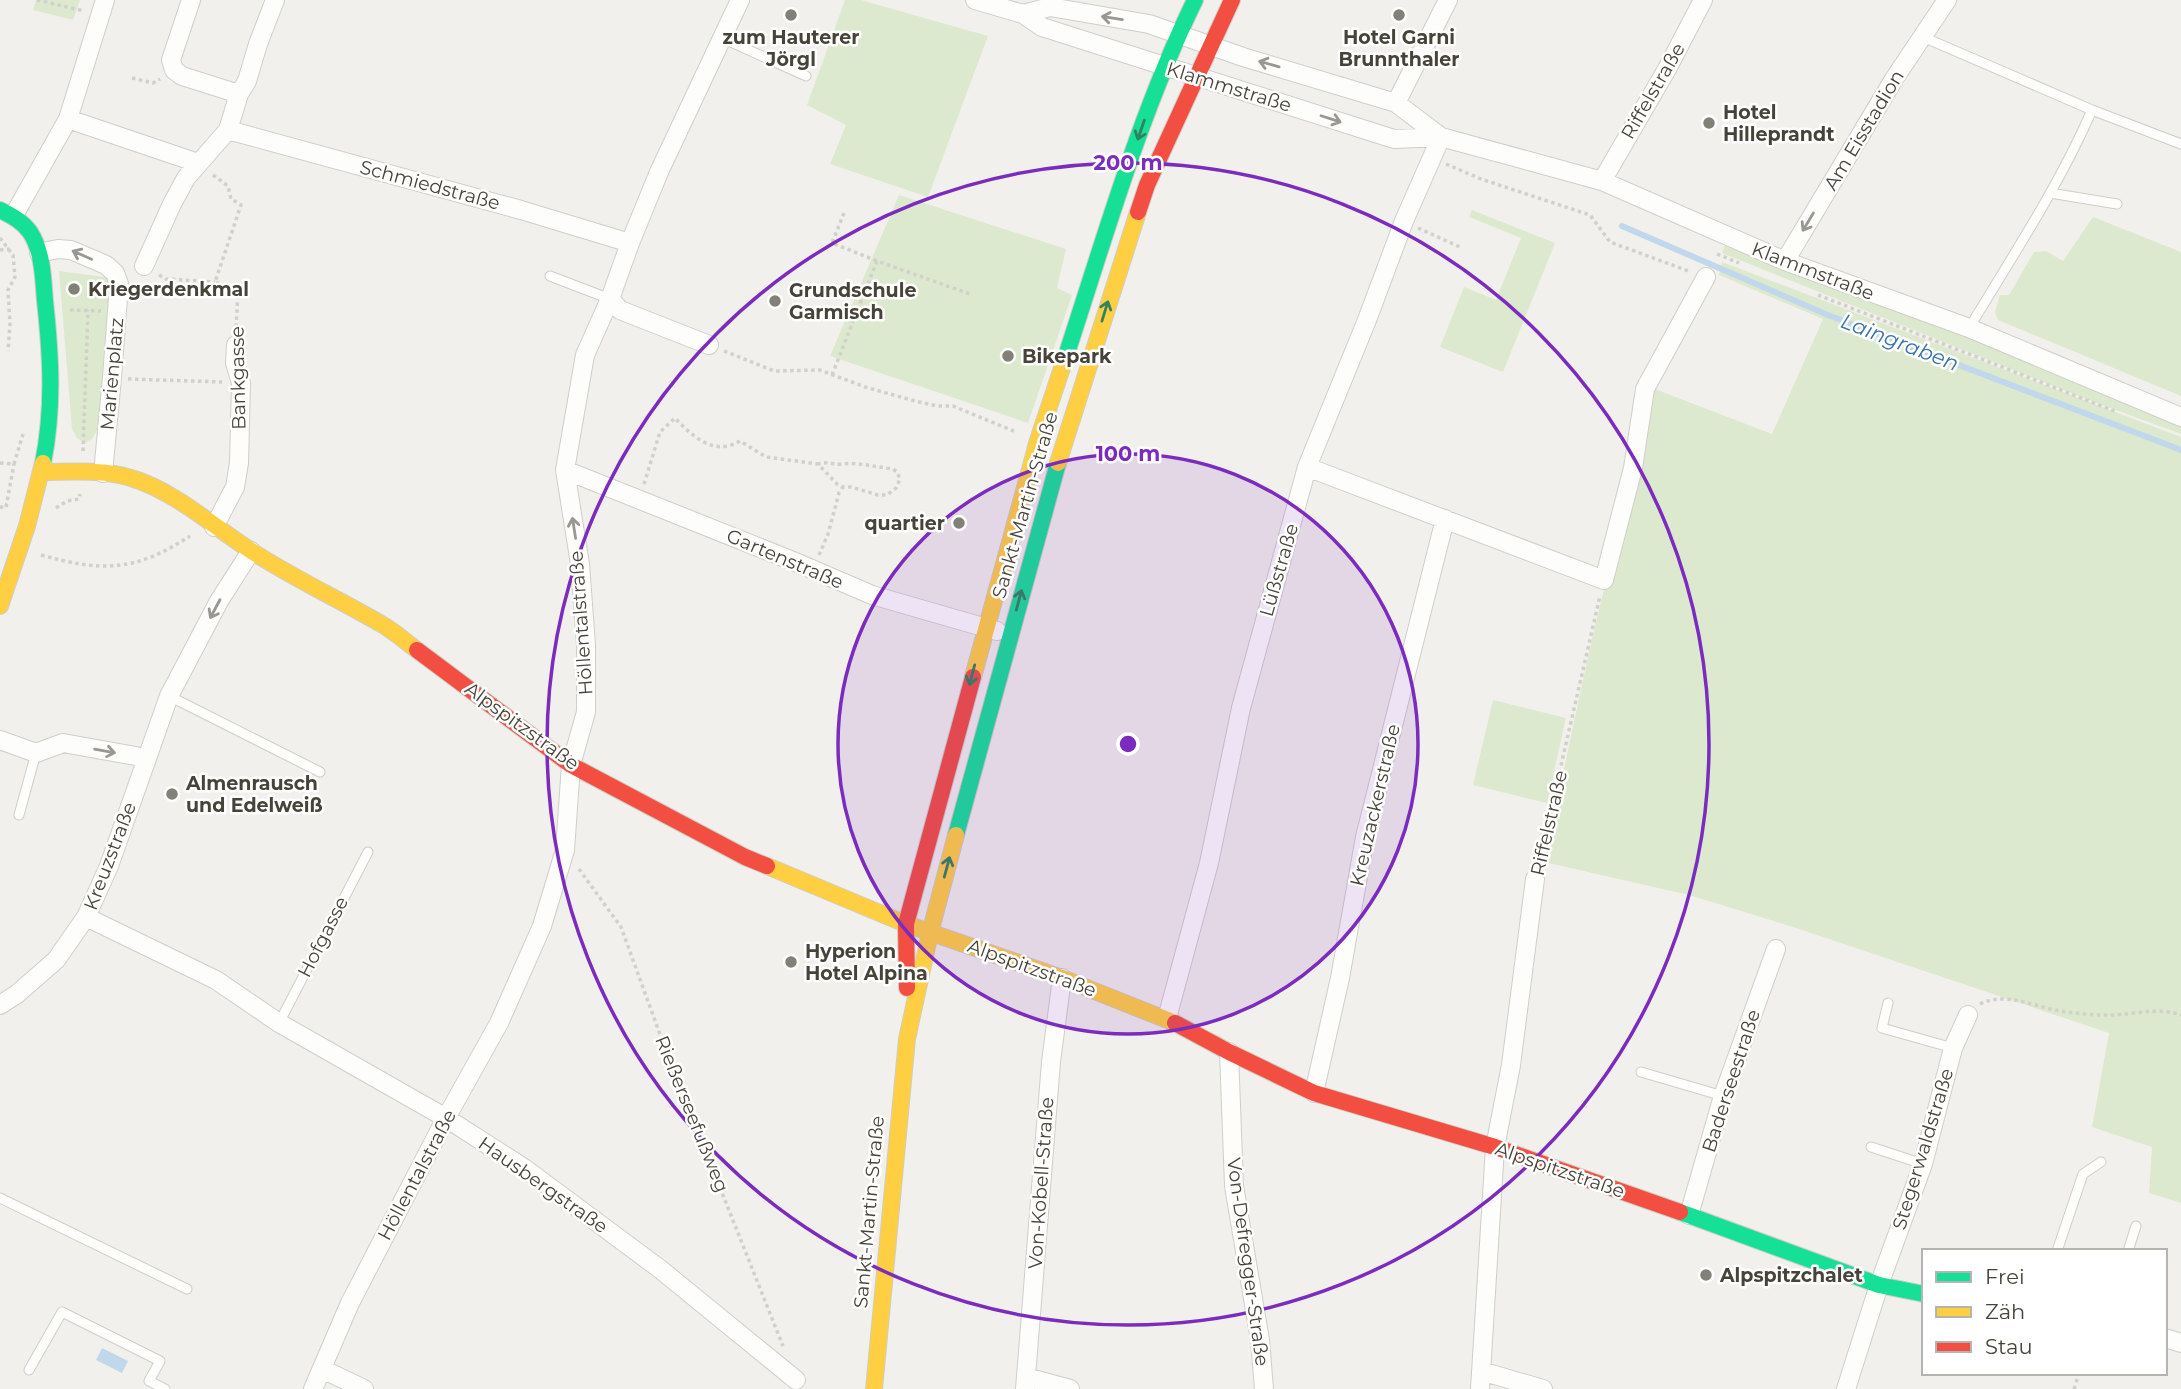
<svg xmlns="http://www.w3.org/2000/svg" width="2181" height="1389" font-family="Montserrat,sans-serif">
<rect width="100%" height="100%" fill="#f2f0ec"/>
<!-- green -->
<path fill="#dde9ce" d="M36 0H80L73 20 33 10Z
M845 0H861L988 36 928 197 830 164 846 125 807 105Z
M899 195 1066 249 1057 288 1072 295 1028 423 830 356Z
M1472 210 1555 243 1503 372 1440 347 1464 287 1496 300 1521 238 1469 217Z
M2093 217 2181 252V396L1998 320 1995 312 2000 295H2009L2034 252 2046 251 2063 261Z
M1726 243 1995 347 2181 423V434L2086 399 1722 253Z
M1722 262 2181 437V1203L2149 1193 2152 1147 2092 1127 2109 1033 1793 927 1689 895 1544 862 1589 652 1652 388 1772 434 1823 319 1719 275Z
M59 271 112 278 98 429 92 439 85 443 77 438 72 429Z
M1493 700 1566 718 1547 803 1473 785Z"/>
<!-- water -->
<path fill="#c1d7eb" d="M102 1348 128 1361 122 1373 96 1360Z"/>
<g fill="none" stroke-linecap="round" stroke-linejoin="round">
<!-- stream -->
<path stroke="#c1d7eb" stroke-width="6" d="M1622 226 1828 315 2181 450"/>
<!-- lane casing -->
<g stroke="#d0ceca" stroke-width="11">
<path id="lane" d="M1923 37 2092 110 2181 144
M722 38 806 76
M2050 193 2117 204
M550 276 610 299
M1969 328C2012 257 2059 186 2092 110
M169 696 320 772
M19 815 36 753
M1888 1003 1882 1028 1953 1048
M279 1023 368 852
M1641 1072 1723 1096
M1871 1147 1923 1164
M0 1198 187 1289
M2057 1251 2083 1174 2101 1162
M2128 1251 2136 1226
M29 1370 62 1312 160 1361 149 1381 165 1389"/>
</g>
<!-- street casing -->
<g stroke="#d0ceca" stroke-width="20">
<path id="street" d="M975 0 1023 14 1042 27 1394 139 1441 137 1602 181 1785 261 1969 328 2181 417
M1023 14 1050 7 1149 24 1243 57 1396 103 1441 137
M239 94 247 81 258 44 275 0
M1396 103 1448 0
M68 119 198 163
M228 130 521 210 630 243
M1602 181 1667 69 1703 0
M14 215 68 119 105 0
M39 253 58 249 71 250 106 265 115 273 119 284 112 378 103 473
M1785 261 1894 79 1947 0
M144 266 172 204 186 178 228 130 239 94 182 76 174 70 171 60 191 0
M610 299 620 310 709 345
M1307 467 1604 580 1633 468 1645 389 1706 277
M565 470 793 561 872 595 997 631
M214 527 235 487 239 463 241 383 235 363 236 345
M0 740 36 753 63 743 147 758
M86 917 216 980 279 1023 446 1118 524 1168 660 1269 796 1380
M0 1005 17 994 56 960 86 917 109 866 169 696 219 601 251 551
M1167 1018 1209 863 1241 708 1307 467 1367 320 1404 221 1441 137
M1229 1052 1234 1186 1260 1340 1264 1389
M1314 1093 1340 978 1365 837 1445 519
M1689 1215 1723 1096 1776 949
M2165 1338 2181 1343
M322 1369 364 1389
M1481 1371 1543 1389
M1026 1377 1070 1389
M313 1389 350 1303 446 1118 499 1023 542 926 565 850 571 765 586 712V645L580 564 565 470 585 355 610 299 630 243 659 172 740 0
M1025 1389 1051 1062 1062 978
M1480 1389 1495 1147 1511 1065 1535 879
M1846 1389 1879 1285 1923 1164 1953 1048 1968 1015"/>
</g>
<!-- fast casing -->
<g stroke="#d0cdc3" stroke-width="18">
<path id="fast" d="M0 210C12 216 22 221 30 232 43 252 43 278 45 301 51 357 54 407 43 463
M1064 362C1104 241 1139 115 1195 0
M956 835 1058 463
M1680 1212 1879 1285 1924 1294"/>
</g>
<!-- slow casing -->
<g stroke="#d0cdc3" stroke-width="18">
<path id="slow" d="M1058 463 1138 212
M41 472C70 472 103 469 131 478 175 491 215 528 253 552 295 579 340 600 383 625 395 632 406 642 417 650
M0 606 27 526 43 463
M973 677 1038 440 1064 362
M767 866 906 924 1062 978 1175 1023
M874 1389 907 1039 930 933 956 835"/>
</g>
<!-- jam casing -->
<g stroke="#d0cdc3" stroke-width="18">
<path id="jam" d="M1138 212 1147 185 1232 0
M417 650 571 765 745 857 767 866
M907 988 906 924 973 677
M1175 1023 1229 1052 1314 1093 1495 1147 1680 1212"/>
</g>
<!-- path -->
<path stroke="#d2d0cb" stroke-width="3.5" stroke-dasharray="3.5 3.5" stroke-linecap="butt" d="M37 0 84 11
M132 78 153 83 160 79
M1446 164 1481 179 1590 215 1610 242 1691 272
M213 175 228 186 231 199 241 205 215 282 238 291 236 330
M844 213 832 243 877 261
M1418 228 1460 247
M0 238 13 255 15 277 8 290 10 324 8 351
M0 250 9 249
M1717 254 1739 263
M159 275 166 279 215 282
M1818 295 2117 412
M70 310 101 311
M724 351 774 371 820 370 865 387 915 401 937 406H953L1016 432
M832 375 877 261 970 294
M128 379 222 382
M83 451 88 310
M0 463 14 464 23 434
M644 484 660 432 675 418C692 436 714 457 740 441L766 457 818 464 837 484 843 487H851L878 495H887L896 488 900 479 897 472 893 469C875 467 859 462 841 464 832 465 830 461 818 464
M6 507 14 464
M0 508 7 504
M56 508 67 501 79 499 80 494
M41 555C102 572 135 572 190 536
M819 555 828 534 839 493 843 487
M1539 861 1600 596
M579 869 621 927 670 1062 783 1346
M1980 1004C2005 991 2035 1007 2060 1011 2075 1013 2090 1015 2104 1015 2130 1016 2156 1006 2181 1015
M2074 1389 2079 1373"/>
<!-- lane -->
<use href="#lane" stroke="#fdfdfc" stroke-width="9"/>
<!-- street -->
<use href="#street" stroke="#fdfdfc" stroke-width="18"/>
<!-- fast -->
<use href="#fast" stroke="#16e098" stroke-width="16"/>
<!-- slow -->
<use href="#slow" stroke="#ffcf43" stroke-width="16"/>
<!-- jam -->
<use href="#jam" stroke="#f24e42" stroke-width="16"/>
</g>
<!-- one-way arrows -->
<defs><path id="oneway-shaft" d="M-6 0H5M1.5-3L5.5 0L1.5 3" fill="none" stroke-width="1.6" stroke-linecap="round" stroke-linejoin="round" transform="scale(1.75)"/></defs>
<g stroke="#999791">
<use href="#oneway-shaft" transform="translate(1112 18) rotate(-171)"/>
<use href="#oneway-shaft" transform="translate(1269 64) rotate(-164)"/>
<use href="#oneway-shaft" transform="translate(1331 119) rotate(18)"/>
<use href="#oneway-shaft" transform="translate(1808 222) rotate(121)"/>
<use href="#oneway-shaft" transform="translate(82 255) rotate(-156)"/>
<use href="#oneway-shaft" transform="translate(574 528) rotate(-99)"/>
<use href="#oneway-shaft" transform="translate(215 609) rotate(118)"/>
<use href="#oneway-shaft" transform="translate(105 751) rotate(10)"/>
</g>
<g stroke="#33825f">
<use href="#oneway-shaft" transform="translate(1141 130) rotate(109)"/>
<use href="#oneway-shaft" transform="translate(1105 311) rotate(-73)"/>
<use href="#oneway-shaft" transform="translate(1019 600) rotate(-75)"/>
<use href="#oneway-shaft" transform="translate(972 675) rotate(105)"/>
<use href="#oneway-shaft" transform="translate(947 867) rotate(-75)"/>
</g>
<!-- distance rings -->
<circle cx="1128" cy="744" r="290" fill="#7b2cbf" fill-opacity=".12"/>
<g fill="none" stroke="#7b2cbf" stroke-width="3.5">
<circle cx="1128" cy="744" r="290"/>
<circle cx="1128" cy="744" r="581"/>
</g>
<!-- markers -->
<g fill="#838078" stroke="#fff" stroke-width="2.5">
<circle cx="791" cy="15" r="7"/>
<circle cx="1399" cy="15" r="7"/>
<circle cx="1709" cy="123" r="7"/>
<circle cx="74" cy="289" r="7"/>
<circle cx="775" cy="301" r="7"/>
<circle cx="1008" cy="356" r="7"/>
<circle cx="959" cy="523" r="7"/>
<circle cx="172" cy="794" r="7"/>
<circle cx="791" cy="962" r="7"/>
<circle cx="1706" cy="1275" r="7"/>
</g>
<g text-anchor="middle" dominant-baseline="central" stroke-width="5" stroke-linejoin="round" paint-order="stroke">
<!-- poi labels -->
<g font-size="19" font-weight="bold" fill="#474339" stroke="#fff" text-anchor="start">
<text x="791" y="37" text-anchor="middle">zum Hauterer<tspan x="791" dy="22">Jörgl</tspan></text>
<text x="1399" y="37" text-anchor="middle">Hotel Garni<tspan x="1399" dy="22">Brunnthaler</tspan></text>
<text x="1723" y="112">Hotel<tspan x="1723" dy="22">Hilleprandt</tspan></text>
<text x="88" y="289">Kriegerdenkmal</text>
<text x="789" y="290">Grundschule<tspan x="789" dy="22">Garmisch</tspan></text>
<text x="1022" y="356">Bikepark</text>
<text x="945" y="523" text-anchor="end">quartier</text>
<text x="186" y="783">Almenrausch<tspan x="186" dy="22">und Edelweiß</tspan></text>
<text x="805" y="951">Hyperion<tspan x="805" dy="22">Hotel Alpina</tspan></text>
<text x="1720" y="1275">Alpspitzchalet</text>
</g>
<!-- street labels -->
<g font-size="19" fill="#474339" stroke="#fff">
<text transform="translate(1229 87) rotate(17)">Klammstraße</text>
<text transform="translate(1653 91) rotate(-60)">Riffelstraße</text>
<text transform="translate(1864 130) rotate(-59)">Am Eisstadion</text>
<text transform="translate(430 185) rotate(15)">Schmiedstraße</text>
<text transform="translate(1813 271) rotate(21)">Klammstraße</text>
<text transform="translate(112 374) rotate(-85)">Marienplatz</text>
<text transform="translate(238 378) rotate(-91)">Bankgasse</text>
<text transform="translate(1025 505) rotate(-74)">Sankt-Martin-Straße</text>
<text transform="translate(785 559) rotate(23)">Gartenstraße</text>
<text transform="translate(1279 570) rotate(-74)">Lüßstraße</text>
<text transform="translate(581 623) rotate(-94)">Höllentalstraße</text>
<text transform="translate(522 726) rotate(36)">Alpspitzstraße</text>
<text transform="translate(1375 805) rotate(-77)">Kreuzackerstraße</text>
<text transform="translate(1549 823) rotate(-77)">Riffelstraße</text>
<text transform="translate(110 856) rotate(-69)">Kreuzstraße</text>
<text transform="translate(323 937) rotate(-63)">Hofgasse</text>
<text transform="translate(1032 968) rotate(20)">Alpspitzstraße</text>
<text transform="translate(1731 1081) rotate(-72)">Baderseestraße</text>
<text transform="translate(692 1114) rotate(68)">Rießerseefußweg</text>
<text transform="translate(1923 1149) rotate(-73)">Stegerwaldstraße</text>
<text transform="translate(1560 1170) rotate(19)">Alpspitzstraße</text>
<text transform="translate(417 1175) rotate(-62)">Höllentalstraße</text>
<text transform="translate(1041 1183) rotate(-86)">Von-Kobell-Straße</text>
<text transform="translate(543 1185) rotate(35)">Hausbergstraße</text>
<text transform="translate(869 1212) rotate(-85)">Sankt-Martin-Straße</text>
<text transform="translate(1248 1262) rotate(82)">Von-Defregger-Straße</text>
</g>
<!-- water labels -->
<g font-size="21" font-style="italic" fill="#3a72ab" stroke="#fff">
<text transform="translate(1900 342) rotate(21)">Laingraben</text>
</g>
</g>
<circle cx="1128" cy="744" r="10" fill="#7b2cbf" stroke="#fff" stroke-width="3.5"/>
<g font-size="21" text-anchor="middle" font-weight="bold" fill="#7b2cbf" stroke="#fff" stroke-width="5" stroke-linejoin="round" paint-order="stroke">
<text x="1128" y="170">200 m</text>
<text x="1128" y="461">100 m</text>
</g>
<!-- legend -->
<rect x="1922" y="1249" width="245" height="126" fill="#ffffff" stroke="#b5b4b0" stroke-width="2"/>
<rect x="1936" y="1272" width="35" height="10" fill="#16e098" stroke="#b5b4b0" stroke-width="2"/>
<text x="1985" y="1284" font-size="21" fill="#474339">Frei</text>
<rect x="1936" y="1307" width="35" height="10" fill="#ffcf43" stroke="#b5b4b0" stroke-width="2"/>
<text x="1985" y="1319" font-size="21" fill="#474339">Zäh</text>
<rect x="1936" y="1342" width="35" height="10" fill="#f24e42" stroke="#b5b4b0" stroke-width="2"/>
<text x="1985" y="1354" font-size="21" fill="#474339">Stau</text>
</svg>
